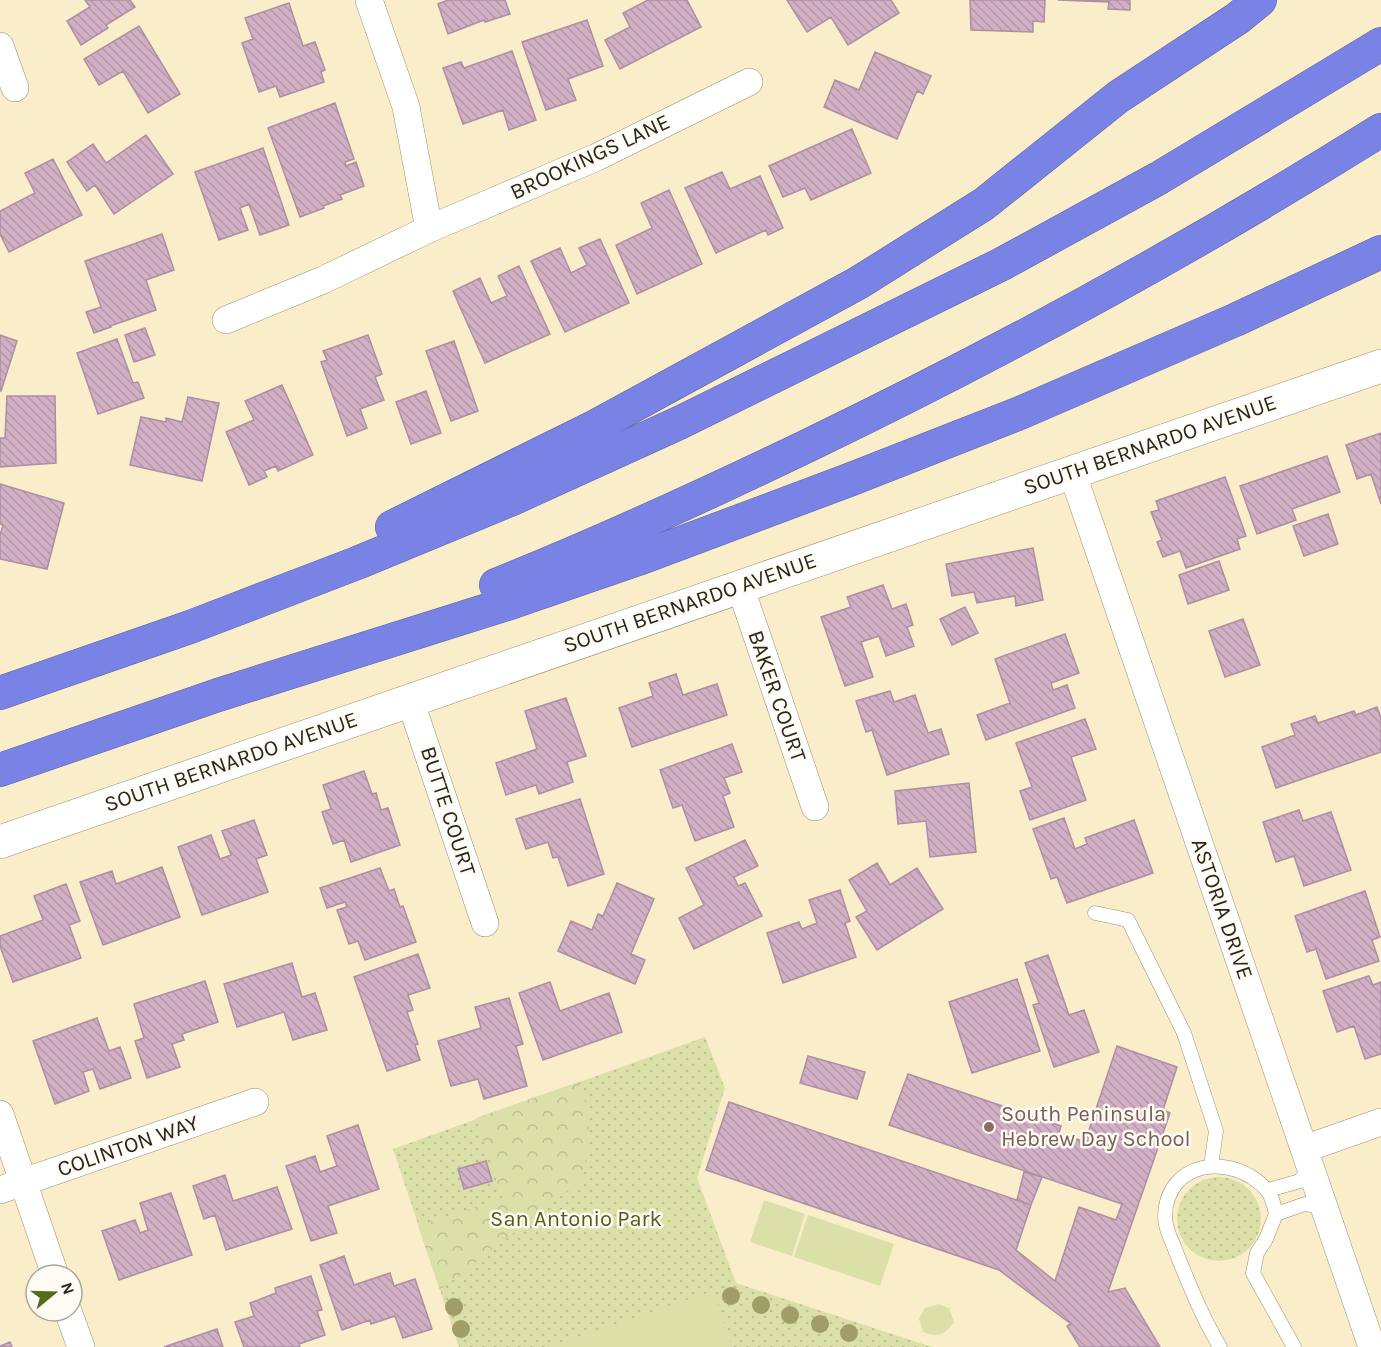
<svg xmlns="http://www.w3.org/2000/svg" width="1381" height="1347" font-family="Karla,sans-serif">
<defs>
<pattern id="green-dots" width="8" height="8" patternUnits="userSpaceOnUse" patternTransform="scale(1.5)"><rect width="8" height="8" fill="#dbe0a9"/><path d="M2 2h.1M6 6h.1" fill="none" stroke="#bcc091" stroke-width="1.8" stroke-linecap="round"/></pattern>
<pattern id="forest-crowns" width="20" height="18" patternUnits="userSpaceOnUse" patternTransform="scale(1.5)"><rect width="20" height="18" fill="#dbe0a9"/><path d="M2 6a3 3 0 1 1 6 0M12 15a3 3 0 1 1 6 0" fill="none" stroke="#bcc091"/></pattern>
<pattern id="building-back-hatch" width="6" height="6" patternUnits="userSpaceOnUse" patternTransform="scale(1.5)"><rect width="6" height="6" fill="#d1b0c5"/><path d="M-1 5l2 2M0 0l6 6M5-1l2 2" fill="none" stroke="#b497a9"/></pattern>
</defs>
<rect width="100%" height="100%" fill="#faeeca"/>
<!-- green -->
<path fill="url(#green-dots)" d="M705 1037 725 1088 697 1178 736 1283 932 1347H459L393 1149Z
M1177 1219a42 42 0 1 1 84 0a42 42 0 1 1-84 0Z"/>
<!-- forest -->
<path fill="url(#forest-crowns)" d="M578 1082 588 1110 589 1134 583 1179 440 1290 418 1226 502 1198 476 1118Z"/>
<!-- pitch -->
<path fill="#dbe0a9" d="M764 1200 805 1214 792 1256 750 1242Z
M808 1215 894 1244 880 1286 794 1257Z
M713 1291 732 1347H549Z
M938 1304 949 1308 954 1322C945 1335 937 1338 923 1332L919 1319 925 1308Z"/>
<!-- building -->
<path fill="url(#building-back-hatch)" stroke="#ae8ea2" stroke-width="1.5" d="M85 0H130L135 7 106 25 108 28 81 45 67 21 90 7Z
M448 0H505L510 14 485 22 484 20 448 34 438 4Z
M648 0H687L701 27 620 69 605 40 630 27 623 13Z
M787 0H891L899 13 848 45 831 17 807 32Z
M970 0H1045L1044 22 1033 21V32L971 30Z
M1058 0H1128L1130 1V10L1108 9 1109 2Z
M289 3 303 46 315 42 325 70 321 72 324 82 280 97 276 86 259 92 242 43 253 39 245 18Z
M587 20 603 66 568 79 576 100 546 110 522 42Z
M139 26 180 94 148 113 123 71 99 85 84 59Z
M512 51 536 120 509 130 503 110 463 124 443 68 461 62 464 68Z
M875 52 931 76 923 94 917 91 897 139 824 107 835 80 859 90Z
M335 103 354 159 345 162 346 166 356 162 364 186 340 195 342 199 323 206 324 208 300 217 268 128Z
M852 129 871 173 811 200 805 188 783 197 769 166Z
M146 135 173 174 114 214 95 185 87 191 67 162 93 144 106 163Z
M263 148 289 225 260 235 249 204 240 208 248 230 219 240 195 172Z
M53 159 82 215 9 252 0 234V211L35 193 25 173Z
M722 172 730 189 760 176 783 228 768 235 766 230 716 253 685 188Z
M669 190 702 264 637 294 616 245 652 228 641 203Z
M162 234 174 270 146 280 156 310 110 326 111 327 94 333 86 312 101 307 85 261Z
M600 239 629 303 565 332 531 261 560 248 571 273 587 265 579 248Z
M519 266 550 334 485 363 453 291 480 278 491 303 507 296 498 276Z
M145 328 155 355 134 362 125 335Z
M0 335 17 341 1 391 0 390Z
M368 335 382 374 375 377 384 400 360 409 367 428 347 436 321 362 327 360 323 351Z
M117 339 133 383 138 382 144 398 98 414 77 353Z
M454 341 478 411 451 421 426 351Z
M282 385 313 455 278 471 276 466 264 471 267 477 249 485 226 432 254 420 245 401Z
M426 391 441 433 411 444 396 402Z
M7 396H55L56 463 0 467V438H5Z
M188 397 219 403 202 481 130 465 141 417 166 422V418L182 422Z
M1381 433V504L1371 474 1357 479 1346 445Z
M1327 456 1340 492 1292 509 1296 520 1257 534 1240 486Z
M1225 477 1246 536 1237 539 1240 549 1186 568 1180 551 1163 557 1157 542 1162 540 1151 512 1159 510 1156 501Z
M0 484 64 503 47 569 0 559V535L3 525 0 524Z
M1328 514 1338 544 1304 556 1293 526Z
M1033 548 1043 600 1016 606 1015 596 977 603 974 592 952 596 946 564Z
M1219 561 1229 590 1188 604 1179 575Z
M883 585 892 609 906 604 913 625 907 627 914 646 886 656 879 636 861 642 873 677 845 686 821 617 851 607 847 597Z
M965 607 978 633 952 645 940 619Z
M1243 619 1260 665 1225 677 1209 631Z
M1065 634 1079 673 1051 683 1053 690 1067 685 1075 708 986 740 977 715 1010 703 995 659Z
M676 674 683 695 717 684 727 715 632 747 619 708 653 696 649 683Z
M890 691 894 702 915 695 928 733 941 729 949 754 887 775 872 730 866 732 856 701Z
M566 698 586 756 567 762 573 782 539 794 536 785 506 795 496 763 537 749 525 711Z
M1377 707 1381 718V752L1276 788 1262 747 1295 735 1291 724 1315 716 1318 723 1354 711 1356 715Z
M1085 719 1096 749 1071 757 1086 800 1030 820 1020 791 1032 787 1016 743Z
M732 744 742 772 724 778 730 793 723 796 734 827 695 841 682 805 673 808 660 770Z
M364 771 372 794 376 793 381 810 388 808 400 845 351 862 344 840 333 844 322 812 331 809 323 785Z
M969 783 976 852 930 857 926 821 898 824 895 791Z
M580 799 604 874 568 886 558 857 553 858 548 842 526 849 516 819Z
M1299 810 1303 821 1331 812 1351 870 1304 886 1294 856 1276 862 1263 822Z
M1064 818 1075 849 1087 844 1085 838 1134 820 1153 873 1067 903 1057 877 1051 879 1033 829Z
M254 820 267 855 256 859 268 892 202 915 178 847 211 835 220 859 231 855 222 831Z
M745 840 758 866 734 877 738 886 745 883 762 916 694 949 679 918 704 905 686 868Z
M877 863 890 885 917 868 943 909 877 950 856 917 867 911 849 880Z
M162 867 180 917 103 945 80 882 112 871 116 884Z
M380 868 389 891 394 889 400 907 403 906 416 942 365 960 358 941 349 944 337 910 347 907 345 902 327 908 320 888Z
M617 883 654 899 631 954 645 960 635 984 558 951 571 921 592 930 598 914 603 916Z
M66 884 80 921 69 925 81 958 13 982 0 946V936L43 920 34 896Z
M840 890 850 921 845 923 856 957 783 983 767 933 799 922 802 929 817 923 809 900Z
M1365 891 1380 937 1372 940 1379 961 1326 979 1316 949 1307 952 1295 916Z
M418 954 430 988 408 995 413 1010 407 1012 418 1044 415 1045 420 1060 387 1071 354 977Z
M1048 955 1069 1015 1084 1010 1099 1052 1054 1067 1033 1005 1039 1003 1025 963Z
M292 963 302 997 315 993 327 1030 293 1040 284 1012 237 1027 224 984Z
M1369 976 1373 985 1381 982V1054L1365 1059 1354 1026 1337 1032 1323 991Z
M1017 979 1040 1051 972 1073 949 1002Z
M205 981 218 1022 182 1034 184 1040 172 1044 180 1067 147 1078 135 1041 144 1038 134 1004Z
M550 982 560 1011 609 993 622 1032 543 1060 519 993Z
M509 998 523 1044 516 1046 527 1086 484 1099 478 1079 451 1086 438 1041 481 1028 475 1007Z
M97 1018 109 1051 120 1047 131 1078 100 1089 93 1069 83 1072 89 1091 55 1104 33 1041Z
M1117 1046 1177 1067 1163 1110 1170 1113 1108 1292 1125 1288 1160 1347H1080L1067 1326 1071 1324 999 1270 706 1170 729 1102 1031 1205 1016 1250 1055 1281 1079 1207 1116 1220 1122 1204 889 1125 908 1074 1061 1126 1059 1133 1085 1142Z
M808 1056 865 1072 857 1099 800 1083Z
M358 1125 379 1189 328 1206 337 1233 311 1241 286 1166 315 1156 320 1172 337 1166 327 1136Z
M486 1161 492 1181 464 1189 458 1169Z
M1024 1172 1042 1177 1031 1205 1017 1200Z
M225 1175 233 1201 277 1187 292 1229 226 1250 215 1215 204 1219 193 1186Z
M171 1193 192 1255 119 1280 102 1231 135 1220 140 1233 148 1230 140 1203Z
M344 1256 354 1285 390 1273 394 1286 415 1279 432 1329 403 1338 395 1316 371 1324 370 1320 342 1330 320 1265Z
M311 1276 322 1310 317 1311 325 1335 299 1344 300 1347H244L235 1322 254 1316 250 1303 276 1293 275 1288Z
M217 1329 223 1347H164Z
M10 1342 12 1347H0V1346Z"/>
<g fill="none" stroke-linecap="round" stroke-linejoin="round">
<!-- service casing -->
<g stroke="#9a8e6e" stroke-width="15">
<path id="service" d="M1095 913 1128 920 1184 1033 1216 1131 1211 1166
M1268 1190 1300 1181 1310 1167
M1276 1214 1305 1204 1325 1208
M1220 1347C1202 1317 1189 1284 1176 1252 1172 1240 1165 1230 1165 1217 1166 1160 1232 1152 1266 1189 1272 1195 1274 1206 1276 1214L1266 1239 1257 1253 1253 1273 1294 1347"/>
</g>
<!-- minor casing -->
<g stroke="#9a8e6e" stroke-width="28">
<path id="minor" d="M369 0 406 107 429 229
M0 46 15 88
M226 320 323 280 429 229 597 157 749 82
M1072 472 1372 1347
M740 586 815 807
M410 700 485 923
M0 1114 55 1275
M1304 1149 1381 1122
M0 1190 255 1102
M68 1311 81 1347"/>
</g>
<!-- tertiary casing -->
<g stroke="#9a8e6e" stroke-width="34">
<path id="tertiary" d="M0 842 1381 366"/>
</g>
<!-- motorway casing -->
<g stroke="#5e629e" stroke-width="34">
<path id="motorway" d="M392 527 596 426 858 283 984 204 1118 97 1238 18 1260 0
M496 585C601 543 705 495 807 446 1004 351 1196 246 1381 130
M0 693 190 627 357 563 512 499 679 423 1002 264 1159 178 1381 44
M0 770 218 695 513 602 638 559 849 480 1020 413 1235 320 1381 252"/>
</g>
<!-- service -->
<use href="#service" stroke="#fff" stroke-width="14"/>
<!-- minor -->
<use href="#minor" stroke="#fff" stroke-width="27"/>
<!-- tertiary -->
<use href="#tertiary" stroke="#fff" stroke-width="33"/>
<!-- motorway -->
<use href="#motorway" stroke="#7983e5" stroke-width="33"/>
</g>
<!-- trees -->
<g fill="#a19d68">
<circle cx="731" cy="1296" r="9"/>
<circle cx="761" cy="1305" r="9"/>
<circle cx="454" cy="1307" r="9"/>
<circle cx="790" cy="1315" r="9"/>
<circle cx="820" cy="1324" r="9"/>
<circle cx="461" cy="1329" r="9"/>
<circle cx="849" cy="1333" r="9"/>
</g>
<!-- markers -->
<circle fill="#8d6e63" stroke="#fefbf4" stroke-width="2" cx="989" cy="1127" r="6"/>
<g text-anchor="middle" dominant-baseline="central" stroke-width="5" stroke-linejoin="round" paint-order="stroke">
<!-- street labels -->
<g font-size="22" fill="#2b2619" stroke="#fefbf4">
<text transform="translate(590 157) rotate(-25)">BROOKINGS LANE</text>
<text transform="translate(1150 445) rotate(-19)">SOUTH BERNARDO AVENUE</text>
<text transform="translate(690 603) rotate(-19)">SOUTH BERNARDO AVENUE</text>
<text transform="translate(777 696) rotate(71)">BAKER COURT</text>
<text transform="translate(231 762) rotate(-19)">SOUTH BERNARDO AVENUE</text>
<text transform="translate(448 811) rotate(72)">BUTTE COURT</text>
<text transform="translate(1222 909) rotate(71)">ASTORIA DRIVE</text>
<text transform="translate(128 1146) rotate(-19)">COLINTON WAY</text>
</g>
<!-- education labels -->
<g font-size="22" fill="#785e54" stroke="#fefbf4" text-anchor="start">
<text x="1001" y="1114">South Peninsula<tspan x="1001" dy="25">Hebrew Day School</tspan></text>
</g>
<!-- park labels -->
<g font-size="22" fill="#585b18" stroke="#fefbf4">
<text x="576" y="1219">San Antonio Park</text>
</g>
</g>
<!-- north arrow -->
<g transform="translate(54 1293) rotate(71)"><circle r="28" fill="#fefbf4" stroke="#aaa69c" stroke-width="1.5"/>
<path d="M0-4.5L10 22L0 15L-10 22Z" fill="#546c1c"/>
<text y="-9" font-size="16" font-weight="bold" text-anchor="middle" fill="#2b2619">N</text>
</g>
</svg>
